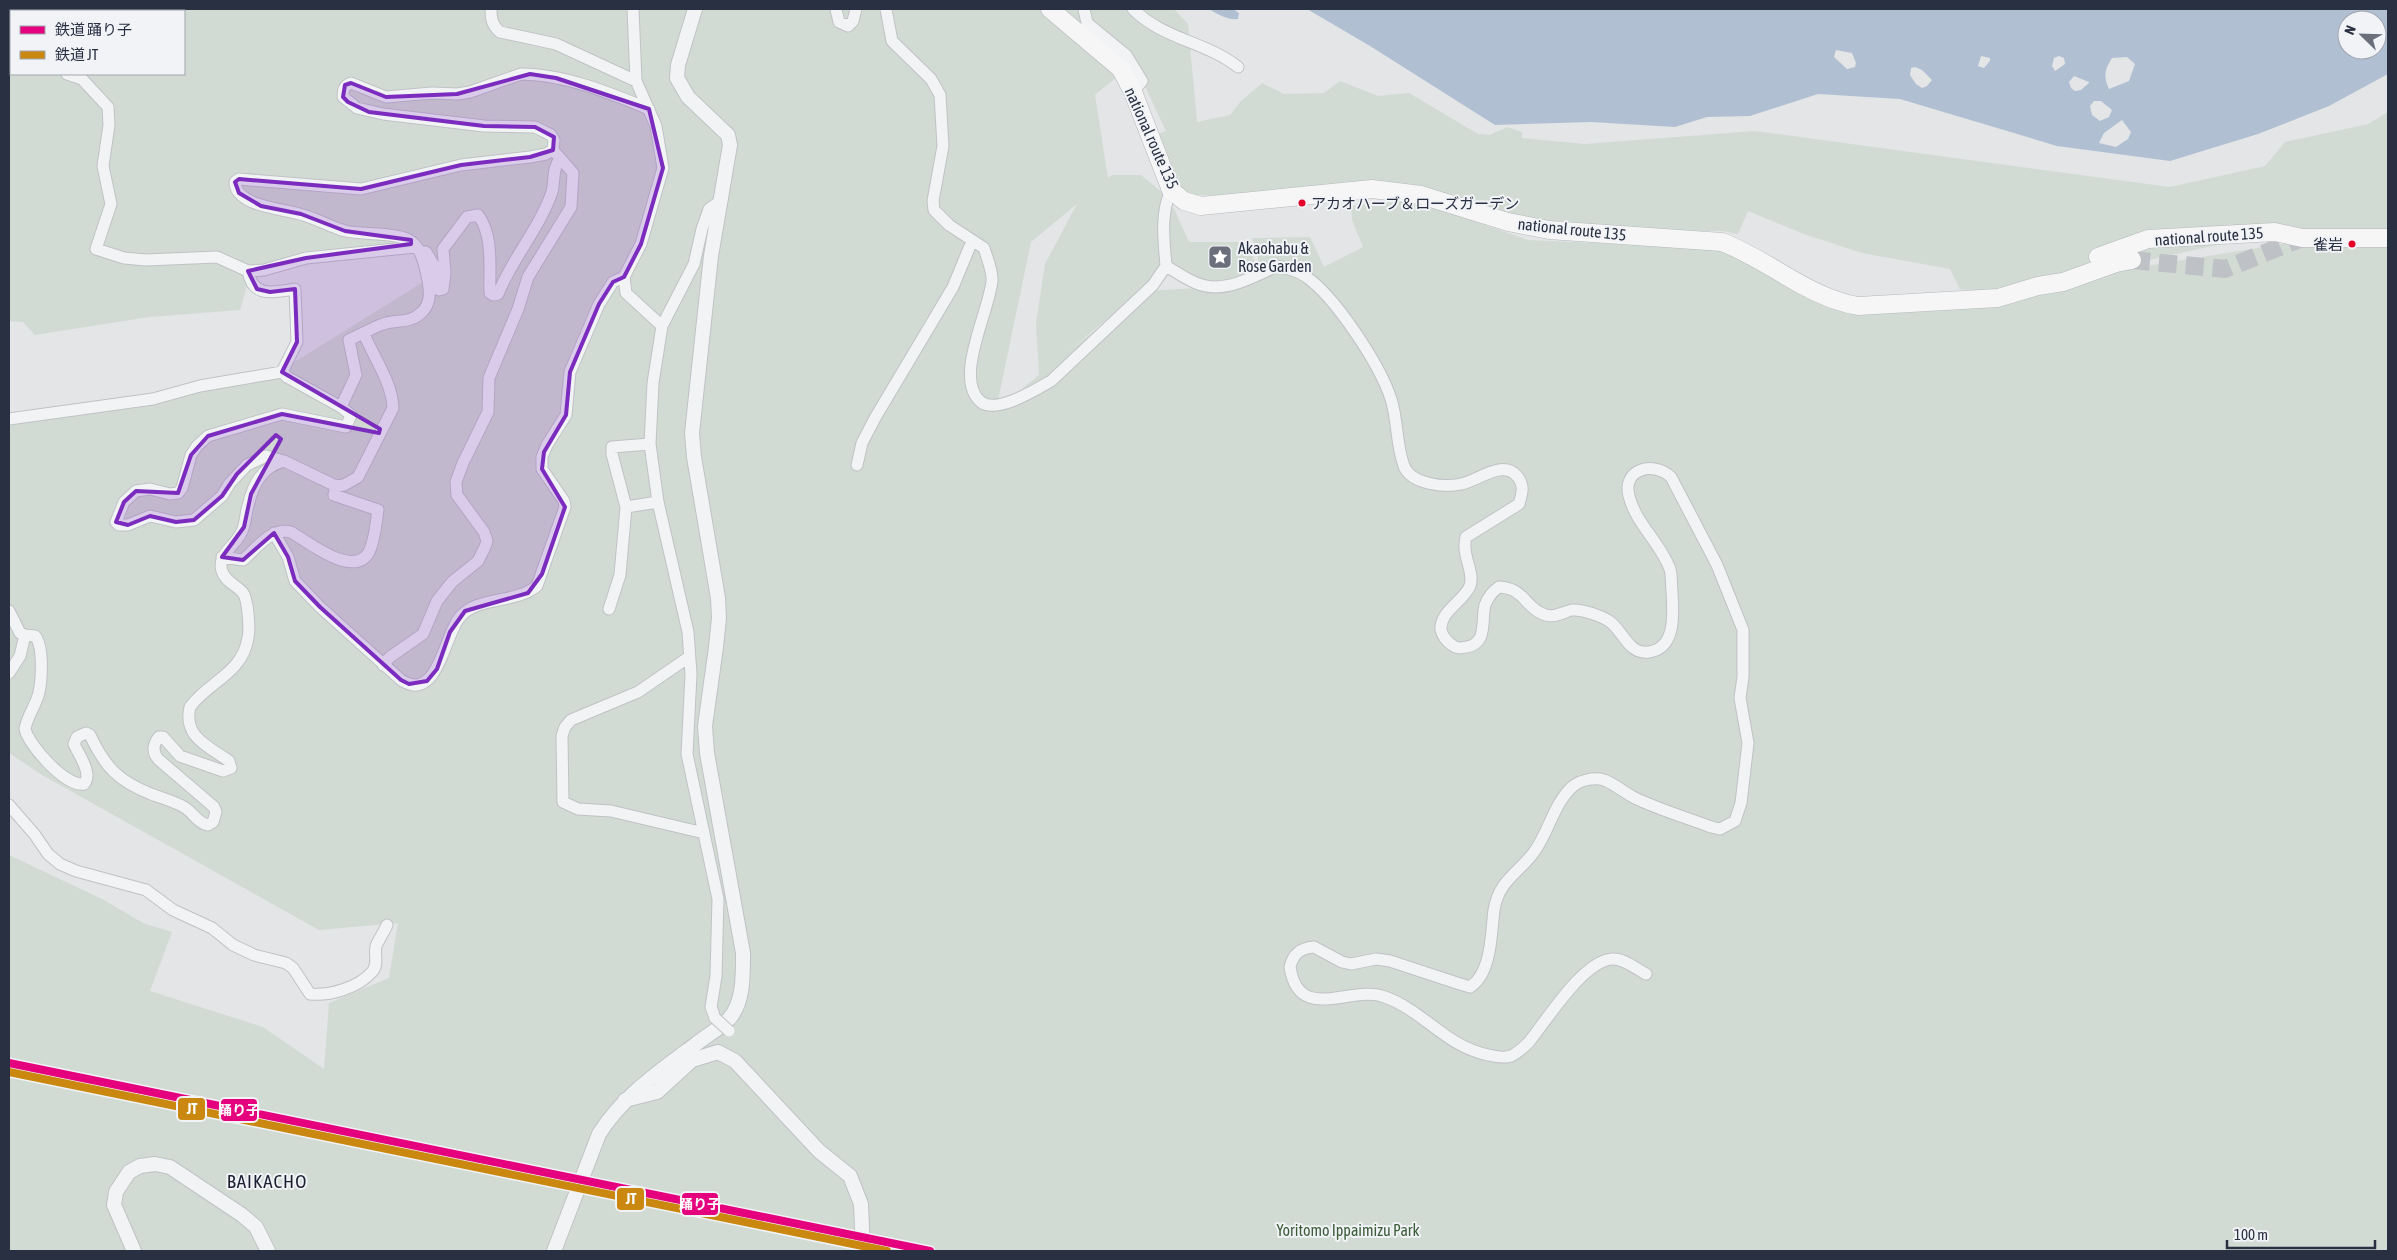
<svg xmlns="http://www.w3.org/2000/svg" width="2397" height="1260" font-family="'Asap Condensed','Noto Sans JP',sans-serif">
<rect width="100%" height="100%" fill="#e3e5e7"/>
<!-- green -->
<path fill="#d2dbd3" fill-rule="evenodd" d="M9 9H1174L1188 24 1197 122 1230 115 1241 101 1262 83 1284 94 1324 93 1340 81 1378 96 1409 93 1478 134 1490 135 1507 127 1522 132V138L1585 144 1755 131 2170 187 2265 166 2285 142 2368 124 2388 112V232H2275L2055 281 2288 243 2388 240V1251H9V855L104 900 143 923 172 932 150 991 263 1027 324 1069 329 1003 389 978 398 923 319 930 42 775 9 753V414L72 411 272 376 412 289 422 282 423 271 410 247 252 269 240 310 149 317 35 335 23 322 9 321ZM11 11H184V74H11ZM1134 63 1166 131 1155 135 1163 193 1141 175H1112L1108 178 1095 95ZM1372 189 1573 231H1722L1738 234 1748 211 1804 234 1862 253 1950 269 1960 289 2013 294 2008 302 1932 311 1836 305 1739 249 1528 240 1414 200 1351 206 1352 220 1363 247 1324 267 1310 237 1252 238 1261 269 1259 271 1247 242H1189L1175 211 1164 194 1229 196ZM1077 204 1045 264 1036 323 1039 375 996 410 1031 242ZM1161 274 1233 286 1145 291 1065 354Z"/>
<!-- water -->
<path fill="#b1bfd2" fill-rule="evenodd" d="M1209 9H1233L1239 13 1238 19C1227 20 1219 15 1209 9Z
M1307 9H2388V74L2329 106 2258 134 2170 161 2057 146 1900 99 1818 94 1750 116 1707 117 1675 127 1591 122 1495 125 1370 46ZM2347 20H2377V50H2347ZM1836 50 1852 53 1856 63 1855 67 1847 69 1834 57ZM1981 56 1990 58V61L1984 68 1978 66ZM2059 56 2064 58 2065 64 2055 71 2052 66 2054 58ZM2127 57 2135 64 2129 81 2109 89C2103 76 2105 69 2112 58ZM1915 67 1922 70 1932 80 1927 86 1922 88 1916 84 1910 75 1911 68ZM2074 76 2089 82V83L2081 90 2075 91 2071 88 2069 82ZM2094 101H2101L2112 110 2109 117 2100 121 2092 115 2090 106ZM2122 120 2131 132 2128 139 2116 147 2099 143 2104 133Z"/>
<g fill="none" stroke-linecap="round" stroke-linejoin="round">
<!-- trunk-tunnel -->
<path stroke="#bec1c6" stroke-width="18" stroke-dasharray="18 9" stroke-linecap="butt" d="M2132 260 2225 269 2302 238"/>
<!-- minor casing -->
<g stroke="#c0c2c5" stroke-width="13">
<path id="minor" d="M17 9 19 11
M491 9C491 19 492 25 500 32L556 44 636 81 633 9
M836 9 839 22 848 26 853 21 856 9
M886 9 892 41 931 79 940 95 943 146 933 201 934 210 949 225 984 248C987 258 993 272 992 281 989 312 953 379 981 402 997 414 1035 390 1051 381L1153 285 1166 266C1164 239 1160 215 1171 190
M1084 9 1087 23 1126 55 1142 81 1133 92
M1133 9C1164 40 1205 41 1238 67
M9 60H11
M67 74 82 79 108 107 109 125 103 166 111 204 96 249 124 258 146 260 217 257 248 271
M636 81 656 126 663 168 641 244 624 277 626 293 662 326
M421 252H426L436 269 439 290 443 289 445 273 443 249 467 217 478 215C494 236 489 268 490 293L493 295 498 294C513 257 539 229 552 192 555 180 552 169 560 159
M1166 266C1176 272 1186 279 1196 283 1224 295 1252 277 1277 266 1286 268 1297 270 1305 276 1335 296 1380 365 1391 399 1398 421 1396 445 1404 466 1411 484 1444 488 1461 484 1478 481 1502 459 1517 476 1525 485 1522 494 1519 504L1466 537C1461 556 1475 571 1470 586 1464 601 1439 612 1441 630 1442 635 1447 642 1452 645 1457 649 1461 648 1467 647 1488 643 1481 620 1485 605 1488 597 1493 591 1499 587 1524 588 1525 607 1543 614 1553 619 1563 612 1572 610 1582 609 1601 616 1609 621 1623 630 1628 655 1649 652 1677 648 1673 612 1672 591 1671 584 1672 575 1670 569 1660 542 1636 524 1629 496 1622 470 1652 460 1671 477L1717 565 1743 630V677L1740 698 1748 743 1741 803 1735 821 1720 829 1711 827C1687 818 1661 810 1637 799 1626 794 1615 784 1604 780 1594 777 1580 780 1572 787 1553 805 1549 832 1534 852 1518 874 1499 880 1494 910 1491 933 1492 973 1470 987L1460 984 1390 961 1376 959 1351 964 1342 962 1314 947C1300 948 1293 954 1290 967 1299 1025 1351 984 1385 997 1424 1011 1445 1046 1488 1055 1496 1056 1503 1059 1511 1056 1518 1053 1524 1047 1529 1042 1547 1020 1583 961 1612 959 1624 958 1636 969 1646 974
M282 372 287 377 341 407 356 375 349 340C351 339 379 325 383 324 398 319 410 324 422 312 431 303 430 292 428 280 425 268 423 251 412 242 400 232 362 235 345 231 331 227 317 219 303 215 286 209 235 207 235 182L239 179 361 189 461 165 530 157 546 154 553 150
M9 419 153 399 200 386 282 372 297 342 295 289C274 292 253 299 248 271L264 270 306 258 416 247
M284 461 266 456 247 465 230 483 222 496 194 520 176 522 150 516 128 525H119L116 522 124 502 136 491 150 489 170 494 178 493 182 488 191 455 197 446 208 436 282 414 346 427 351 415 341 407
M857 465 862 443 875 418 953 287 972 241
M626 507 658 502
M274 533 288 557 295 581 320 607 401 680C438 704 444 635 460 617 477 596 515 604 537 586L565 507 564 501 542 469V457L547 445 566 415 570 372 599 304 613 282 624 277
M222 557 243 560C256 549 271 527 291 532 308 542 354 579 369 552 375 540 376 523 378 510L334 495 336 486
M609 609 620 575 626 507 612 454V447L650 444
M9 611 20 633 25 635
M689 657 638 692 571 720 565 727 562 736 563 802 578 809 611 811 704 833
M383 665 390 657 423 634 437 601 452 582 478 561 485 547 487 541 484 532 457 495 456 482 463 463 488 412 489 378 518 309 528 277 571 207 573 173 553 150 554 140 551 135 535 127 484 126 383 114 357 108 343 97C343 89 344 86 351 83L386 97 432 93 457 94 470 92 521 74C564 74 610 93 649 109
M9 673 20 656 25 635 35 636C44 646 42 683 38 696 34 708 27 717 25 729 29 746 66 787 84 784 93 774 79 755 74 744L77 737 86 733 90 735C105 767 118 781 151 794 162 798 173 801 184 807 193 812 197 823 208 825L213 822 216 812 214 807 158 759C152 752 153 744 159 737H163L180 756 223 771 231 768 229 761C208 746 183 737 190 707 209 681 242 674 248 638 250 630 248 599 243 593 237 585 225 582 222 571 217 556 233 547 240 535 246 526 245 515 248 506 253 484 262 467 284 461L336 486 344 485 358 477 393 408C392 382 374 358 364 334
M9 805 35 835 48 854 60 864 76 871 146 890 173 910 212 928 233 945 254 955 286 963 293 968 310 994C329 996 358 988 372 972 379 964 374 955 376 946 379 939 384 932 387 925
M715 1018 711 1007 716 976 718 899 687 754 691 674 688 632 658 502 650 444 653 383 662 326 694 264 702 229 709 209 722 200"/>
</g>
<!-- tertiary casing -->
<g stroke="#c0c2c5" stroke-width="16">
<path id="tertiary" d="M625 1100 657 1092 692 1060 718 1052 735 1061 819 1151 850 1176 861 1204 863 1251
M134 1251 114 1205 116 1192 129 1172 140 1166 155 1164 170 1167 242 1215 256 1227 268 1251
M554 1251 599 1134C623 1096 660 1071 696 1044 706 1036 720 1028 729 1019 744 1002 743 974 743 953L707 753 705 726 716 647 719 618 718 598 694 457 692 433 711 256 730 145 728 135 688 97 677 78 678 65 695 9"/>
</g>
<!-- trunk casing -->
<g stroke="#b5b8bc" stroke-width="19">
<path id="trunk" d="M1050 9 1121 69 1133 92 1171 190 1184 201 1201 206 1372 189 1421 195 1508 222 1549 230 1722 242C1769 260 1807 297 1858 306L1998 298 2038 286 2063 282 2116 263 2132 260
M2098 257 2148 239 2275 232 2302 238H2388"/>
</g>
<!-- minor -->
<use href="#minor" stroke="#f2f3f5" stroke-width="11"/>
<!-- tertiary -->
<use href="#tertiary" stroke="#f2f3f5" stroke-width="14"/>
<!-- trunk -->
<use href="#trunk" stroke="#f6f6f7" stroke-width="18"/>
<!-- minor-bridge casing -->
<g stroke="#c0c2c5" stroke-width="13" stroke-linecap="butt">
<path id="minor-bridge" d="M715 1018 729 1031"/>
</g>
<!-- minor-bridge -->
<use href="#minor-bridge" stroke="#f2f3f5" stroke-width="11"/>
<!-- rail-1 casing -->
<g stroke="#f1f3f7" stroke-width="11">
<path id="rail-1" d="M9 1063 930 1251"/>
</g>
<!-- rail-2 casing -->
<g stroke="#f1f3f7" stroke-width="11">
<path id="rail-2" d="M9 1072 887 1251"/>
</g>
<!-- rail-1 -->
<use href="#rail-1" stroke="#e5007d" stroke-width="8"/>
<!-- rail-2 -->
<use href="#rail-2" stroke="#ca8810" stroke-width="8"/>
</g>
<!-- marked area -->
<path fill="#7b2cbf" fill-opacity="0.2" stroke="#7b2cbf" stroke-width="4" stroke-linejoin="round" d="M530 74 556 78 649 109 663 168 641 244 624 277 613 282 599 304 570 372 566 415 544 452 542 469 565 507 542 574 528 593 465 611 450 632 437 669 427 681 409 684 401 680 320 607 295 581 288 557 274 533 243 560 222 557 244 527 251 494 281 439 276 435 237 474 222 496 194 520 176 522 150 516 128 525 116 522 124 502 136 491 178 493 191 455 208 436 282 414 379 433 380 429 282 372 297 342 295 289 270 292 257 289 248 271 306 258 411 244V240L345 231 301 214 261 206 239 193 235 182 239 179 361 189 461 165 530 157 553 150 554 137 535 127 484 126 369 112 348 102 343 97 345 85 351 83 386 97 457 94Z"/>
<!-- icons -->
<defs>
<g id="sight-square" transform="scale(1.25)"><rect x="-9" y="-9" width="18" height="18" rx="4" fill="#6a6f7b" stroke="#f1f3f7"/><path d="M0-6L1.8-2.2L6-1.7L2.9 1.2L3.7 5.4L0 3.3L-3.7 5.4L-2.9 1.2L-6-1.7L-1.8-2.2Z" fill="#fff"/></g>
</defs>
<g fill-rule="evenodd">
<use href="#sight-square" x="1220" y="257"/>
</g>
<!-- markers -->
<g fill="#e4002b" stroke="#f1f3f7" stroke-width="2">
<circle cx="1302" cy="203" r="4.5"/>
<circle cx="2352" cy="244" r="4.5"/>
</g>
<g text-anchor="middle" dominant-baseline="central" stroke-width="4" stroke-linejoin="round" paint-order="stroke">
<!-- bus labels -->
<g font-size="15" fill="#293041" stroke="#f1f3f7" text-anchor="start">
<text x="1311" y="203">アカオハーブ＆ローズガーデン</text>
<text x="2343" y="244" text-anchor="end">雀岩</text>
</g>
<!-- street labels -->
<g font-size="16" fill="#293041" stroke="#f1f3f7">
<text transform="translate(1152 138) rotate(66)">national route 135</text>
<text transform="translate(1572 229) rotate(6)">national route 135</text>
<text transform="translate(2209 236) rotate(-4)">national route 135</text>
</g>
<!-- poi labels -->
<g font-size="16" fill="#293041" stroke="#f1f3f7" text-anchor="start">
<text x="1238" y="248">Akaohabu &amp;<tspan x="1238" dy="18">Rose Garden</tspan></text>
</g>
<!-- park labels -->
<g font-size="16" fill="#3b5d37" stroke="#f1f3f7">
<text x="1348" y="1230">Yoritomo Ippaimizu Park</text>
</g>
<!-- quarter labels -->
<g font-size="19" letter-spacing="1" fill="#1c2132" stroke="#f1f3f7">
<text x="267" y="1181">BAIKACHO</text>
</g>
</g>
<g stroke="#f1f3f7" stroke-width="2">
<rect x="177" y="1097" width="29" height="24" rx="5" fill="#ca8810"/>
<rect x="220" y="1098" width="38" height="24" rx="5" fill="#e5007d"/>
<rect x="616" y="1187" width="29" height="24" rx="5" fill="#ca8810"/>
<rect x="681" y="1192" width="38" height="24" rx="5" fill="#e5007d"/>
</g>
<g font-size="14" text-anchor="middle" font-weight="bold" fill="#fff">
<text x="192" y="1114">JT</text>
<text x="239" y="1115">踊り子</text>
<text x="631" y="1204">JT</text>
<text x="700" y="1209">踊り子</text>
</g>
<!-- border -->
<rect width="2397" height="1260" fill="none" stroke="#293041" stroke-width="20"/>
<!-- legend -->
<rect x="10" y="10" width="175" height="65" fill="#f1f3f7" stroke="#a1a5ae"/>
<rect x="20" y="26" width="25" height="8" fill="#e5007d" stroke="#a1a5ae"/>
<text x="55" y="35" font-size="15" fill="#293041">鉄道 踊り子</text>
<rect x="20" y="51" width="25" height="8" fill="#ca8810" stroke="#a1a5ae"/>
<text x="55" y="60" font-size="15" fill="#293041">鉄道 JT</text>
<!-- north arrow -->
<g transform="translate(2362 35) rotate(293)"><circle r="24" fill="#f1f3f7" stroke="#a1a5ae"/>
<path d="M0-4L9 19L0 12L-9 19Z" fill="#6a6f7b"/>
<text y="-8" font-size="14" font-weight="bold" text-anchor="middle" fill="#293041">N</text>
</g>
<!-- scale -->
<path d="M2227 1240v8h148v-8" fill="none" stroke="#293041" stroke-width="2.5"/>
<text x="2234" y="1240" font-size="15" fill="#293041" stroke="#f1f3f7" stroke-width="4" paint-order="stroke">100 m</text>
</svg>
